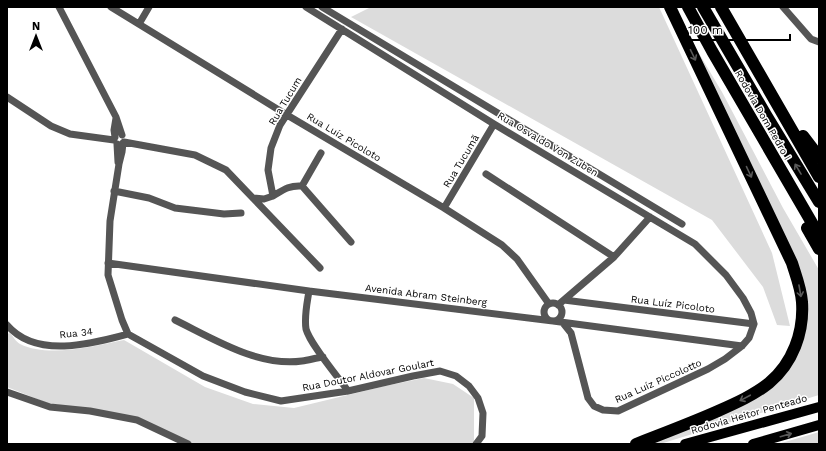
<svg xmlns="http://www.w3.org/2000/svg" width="826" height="451" font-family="'Work Sans',sans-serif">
<rect width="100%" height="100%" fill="#fff"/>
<!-- green -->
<path fill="#dcdcdc" d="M371 7H659L772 253 790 326 777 325 763 287 712 220 351 17Z
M691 40 722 92 783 208 819 270V395L660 444H645L777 380 806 311Z
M10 333C13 336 16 342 20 344 48 358 95 346 124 340L205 387 253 404 294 408 385 386 424 378 453 384 474 398V443L472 444H191L139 418 47 403 7 387V334Z
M819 432V444H778Z"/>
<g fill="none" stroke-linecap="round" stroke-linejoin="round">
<!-- minor -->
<path stroke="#555" stroke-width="7" d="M59 7 116 117 122 135
M111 7 287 115 444 208 502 245 517 259 549 304
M306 7 494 124 695 244 726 275 743 298 751 313 754 324
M322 7 682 224
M783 7 811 39 819 42
M139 24 149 7
M7 97 51 126 70 134 114 140
M115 137 114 130 116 118
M124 142 195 155 226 170 320 268
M123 143 122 152 119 164 110 221 108 275 122 320 128 334 203 376 245 392 281 401 348 391 413 376 440 371 456 376 469 386 478 398 483 413 482 436 476 444
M117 144 118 162
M486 174 614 257
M302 186 321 153
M114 191 149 198 175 208 224 214 241 213
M273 196C283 190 289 185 302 186L351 242
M253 198 264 199 273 196 268 170 271 148 280 125 342 29
M444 208 494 124
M108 263 309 291 553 321 742 346
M309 291C307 304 304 316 306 329 310 344 338 377 348 391
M564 300 754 324
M544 312a9 9 0 1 1 18 0a9 9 0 1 1-18 0Z
M558 305 614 257 650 217
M175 320C214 339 258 367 302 361 309 360 316 358 323 357
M563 323 571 333 588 398 594 406 603 410 618 411 708 369 725 359 742 346 749 338 754 324
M7 325C36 359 91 344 128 334
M7 392 50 407 90 411 137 420 188 444"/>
<!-- primary -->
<path stroke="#000" stroke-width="10" d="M685 444 819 407
M753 444 819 425"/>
<!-- motorway -->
<path stroke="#000" stroke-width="12" d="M688 7 712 51 819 235
M703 7 766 115 819 202
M721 7 819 177
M803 136 819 157
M807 228 819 249
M636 444C664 433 691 423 718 411 736 403 754 395 769 383 793 363 804 332 802 302 801 288 796 276 792 263L670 7"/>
</g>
<!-- one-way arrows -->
<defs><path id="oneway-shaft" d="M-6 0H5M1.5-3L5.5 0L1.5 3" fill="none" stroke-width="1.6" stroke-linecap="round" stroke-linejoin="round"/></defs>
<g stroke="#595959">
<use href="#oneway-shaft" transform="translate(693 55) rotate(64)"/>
<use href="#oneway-shaft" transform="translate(798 169) rotate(-121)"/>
<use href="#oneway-shaft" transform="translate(749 172) rotate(65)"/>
<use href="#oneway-shaft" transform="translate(800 291) rotate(80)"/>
<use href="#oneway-shaft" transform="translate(745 398) rotate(152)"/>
<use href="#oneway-shaft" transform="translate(786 435) rotate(-16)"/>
</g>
<g text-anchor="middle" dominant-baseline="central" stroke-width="3" stroke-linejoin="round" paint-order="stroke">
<!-- street labels -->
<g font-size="10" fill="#000" stroke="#fff">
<text transform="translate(285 101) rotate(-59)">Rua Tucum</text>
<text transform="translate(763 115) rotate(60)">Rodovia Dom Pedro I</text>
<text transform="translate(344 137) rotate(31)">Rua Luíz Picoloto</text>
<text transform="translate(548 144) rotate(31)">Rua Osvaldo Von Zuben</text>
<text transform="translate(461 161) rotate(-59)">Rua Tucumã</text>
<text transform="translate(426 295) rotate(7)">Avenida Abram Steinberg</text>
<text transform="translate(673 304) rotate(7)">Rua Luíz Picoloto</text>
<text transform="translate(76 333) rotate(-6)">Rua 34</text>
<text transform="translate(368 375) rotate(-11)">Rua Doutor Aldovar Goulart</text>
<text transform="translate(658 381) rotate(-24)">Rua Luíz Piccolotto</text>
<text transform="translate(749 414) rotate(-16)">Rodovia Heitor Penteado</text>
</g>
</g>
<!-- border -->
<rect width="826" height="451" fill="none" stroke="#000000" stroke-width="16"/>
<!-- north arrow -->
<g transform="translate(36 36)" stroke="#ffffff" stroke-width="3" paint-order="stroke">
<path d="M0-3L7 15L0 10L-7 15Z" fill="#000000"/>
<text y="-6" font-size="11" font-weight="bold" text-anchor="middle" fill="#000000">N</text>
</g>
<!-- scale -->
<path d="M682 34v6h108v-6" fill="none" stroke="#000000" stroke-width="2"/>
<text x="688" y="34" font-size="12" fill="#000000" stroke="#ffffff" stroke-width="3" paint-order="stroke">100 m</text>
</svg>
